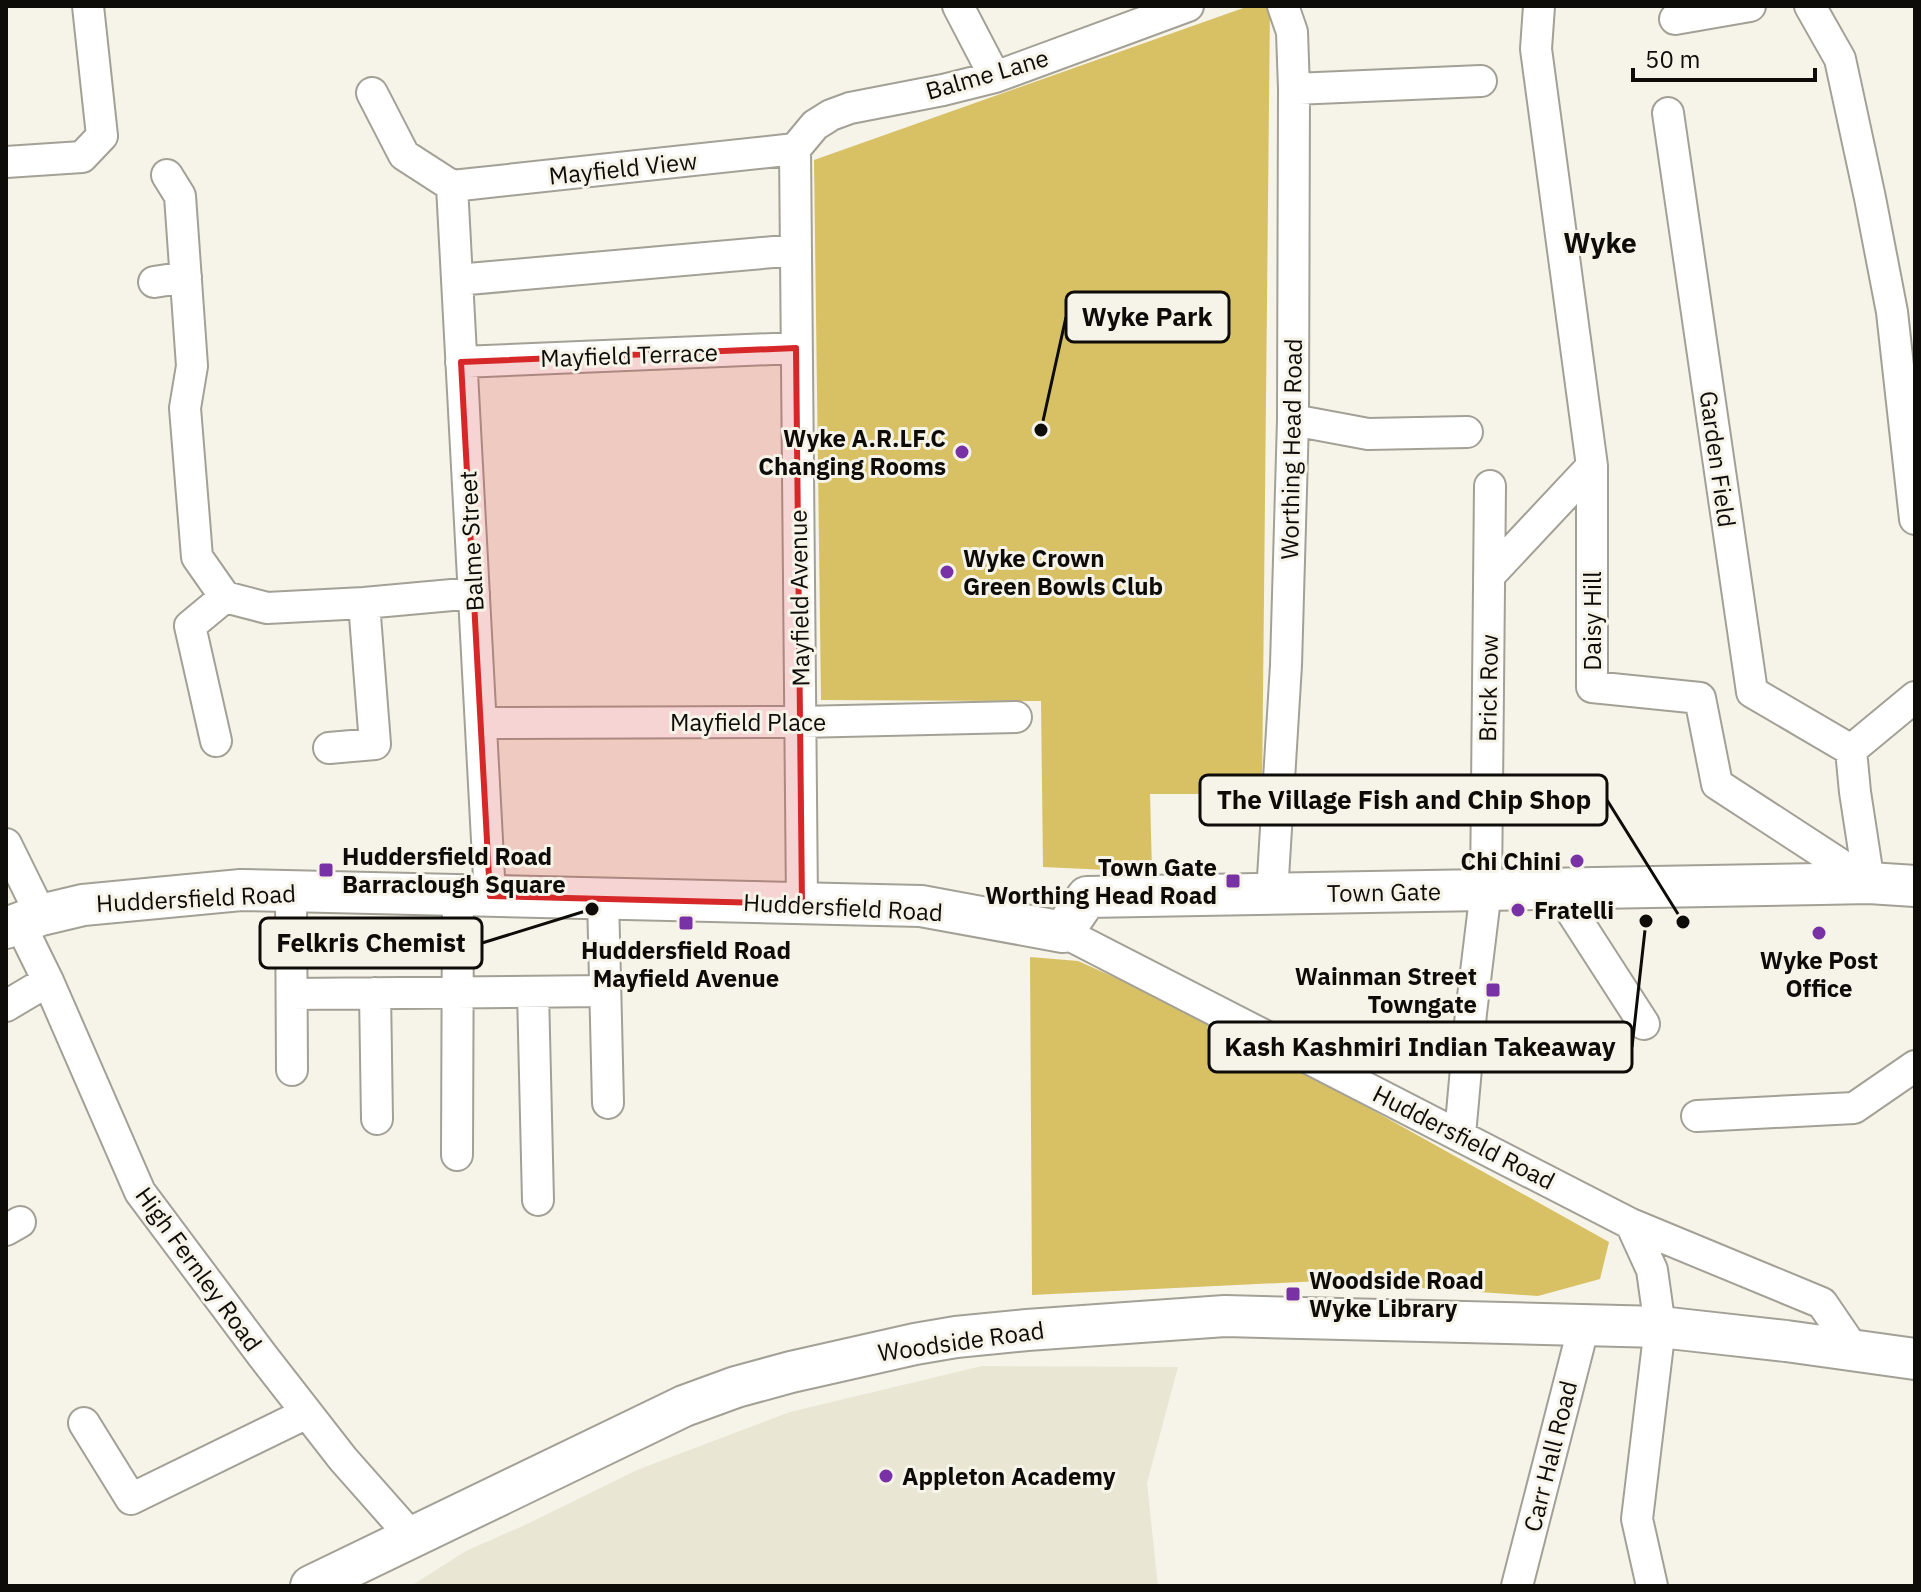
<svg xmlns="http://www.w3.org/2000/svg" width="1921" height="1592" font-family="'IBM Plex Sans',sans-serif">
<rect width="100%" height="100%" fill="#f6f3e8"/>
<!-- built -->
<path fill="#eae6d4" d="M982 1366 1178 1367 1147 1483 1158 1586H411L466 1551 525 1525 637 1470 790 1412Z"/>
<!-- green -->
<path fill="#d8c065" d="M1249 6H1270L1262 794H1150L1152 872 1043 867 1041 701 821 700 814 160Z
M1030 957 1078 961 1132 985 1272 1054 1609 1242 1600 1279 1538 1296 1321 1281 1032 1295Z"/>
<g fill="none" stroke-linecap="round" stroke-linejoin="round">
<!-- minor casing -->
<g stroke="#a3a096" stroke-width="34">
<path id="minor" d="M958 6 995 77
M1810 6 1840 59 1870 198 1892 312 1915 519
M1675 19 1750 6
M1294 89 1481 81
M372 93 404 155 452 186
M1668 113 1752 692 1851 750 1915 697
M795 149 802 904
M795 149 815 125 831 115 850 108 943 90 995 77 1188 6
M6 162 82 157 102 136 88 6
M167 175 180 196 192 366 185 408 197 557 225 597 267 608 364 603 474 593
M452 186 490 896
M452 186 795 149
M457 280 796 250
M154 282 186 277
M461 362 796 348
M1293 420 1368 434 1467 432
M1592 466V687L1700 698 1717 784 1869 883
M1489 576 1592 466 1536 49 1539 6
M481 723 800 722 1016 717
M216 741 190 626 225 597
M329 748 375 744 364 603
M1851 750 1855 792 1869 883
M6 844 41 915
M1557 889 1644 1024
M291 892 292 1070
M1272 894 1286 665 1293 420 1294 89 1292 32 1283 6
M603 898 608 1103
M20 924 48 981 140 1192 262 1355 343 1459 412 1537
M1063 932 1631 1224 1652 1270 1660 1327 1637 1519 1652 1586
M533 992 538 1200
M375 993 377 1119
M292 994 605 991
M6 1006 48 981
M1697 1116 1854 1108 1915 1066
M1460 1135 1471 1013 1486 890 1490 486
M457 1155 458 895
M1631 1224 1822 1303 1854 1350
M6 1230 20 1222
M84 1423 131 1499 307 1413
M1517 1586 1584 1325"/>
</g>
<!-- major casing -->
<g stroke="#a3a096" stroke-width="44">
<path id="major" d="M6 928 41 915 83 905 241 890 921 906 1063 932 1087 897 1820 884 1869 883 1915 886
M311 1586 684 1406 736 1387 791 1372 915 1344 956 1337 1027 1330 1225 1316 1660 1327 1786 1341 1915 1359"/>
</g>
<!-- minor -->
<use href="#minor" stroke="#fff" stroke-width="30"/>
<!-- major -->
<use href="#major" stroke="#fff" stroke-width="40"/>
</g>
<!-- marked area -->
<path fill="#d62828" fill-opacity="0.2" stroke="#d62828" stroke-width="6" stroke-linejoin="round" d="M796 348 802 904 490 896 461 362Z"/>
<!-- markers -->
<g fill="#7832a5" stroke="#f6f3e8" stroke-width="3">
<circle cx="962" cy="452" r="8"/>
<circle cx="947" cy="572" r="8"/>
<circle cx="1577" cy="861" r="8"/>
<rect x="318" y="862" width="16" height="16" rx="4"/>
<rect x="1225" y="873" width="16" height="16" rx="4"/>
<circle cx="1518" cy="910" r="8"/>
<rect x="678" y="915" width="16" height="16" rx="4"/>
<circle cx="1819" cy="933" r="8"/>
<rect x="1485" y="982" width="16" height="16" rx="4"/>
<rect x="1285" y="1286" width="16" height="16" rx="4"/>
<circle cx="886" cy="1476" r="8"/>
</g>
<g text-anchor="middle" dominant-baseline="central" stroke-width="6" stroke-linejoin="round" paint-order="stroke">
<!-- street labels -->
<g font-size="24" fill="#0d0c09" stroke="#f6f3e8">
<text transform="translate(987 74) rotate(-16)">Balme Lane</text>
<text transform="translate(623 168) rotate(-6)">Mayfield View</text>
<text transform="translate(629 355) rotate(-2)">Mayfield Terrace</text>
<text transform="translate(1291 449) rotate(-89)">Worthing Head Road</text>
<text transform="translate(1718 459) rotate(82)">Garden Field</text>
<text transform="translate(471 541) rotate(-93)">Balme Street</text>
<text transform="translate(799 598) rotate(-91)">Mayfield Avenue</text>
<text transform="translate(1592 621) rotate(-90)">Daisy Hill</text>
<text transform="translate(1488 688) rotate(-89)">Brick Row</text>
<text x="748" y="722">Mayfield Place</text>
<text transform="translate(1384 892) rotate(-1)">Town Gate</text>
<text transform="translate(196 898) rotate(-3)">Huddersfield Road</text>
<text transform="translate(843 907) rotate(3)">Huddersfield Road</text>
<text transform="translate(1464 1137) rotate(27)">Huddersfield Road</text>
<text transform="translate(199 1269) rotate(54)">High Fernley Road</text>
<text transform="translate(961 1341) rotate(-8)">Woodside Road</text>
<text transform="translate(1550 1456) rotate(-76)">Carr Hall Road</text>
</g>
<!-- poi labels -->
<g font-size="24" font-weight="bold" fill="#0d0c09" stroke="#f6f3e8" text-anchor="start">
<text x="946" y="438" text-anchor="end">Wyke A.R.LF.C<tspan x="946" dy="28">Changing Rooms</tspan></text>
<text x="963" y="558">Wyke Crown<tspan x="963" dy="28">Green Bowls Club</tspan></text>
<text x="342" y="856">Huddersfield Road<tspan x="342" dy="28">Barraclough Square</tspan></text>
<text x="1561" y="861" text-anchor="end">Chi Chini</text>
<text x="1217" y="867" text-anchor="end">Town Gate<tspan x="1217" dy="28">Worthing Head Road</tspan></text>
<text x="1534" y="910">Fratelli</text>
<text x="686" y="950" text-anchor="middle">Huddersfield Road<tspan x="686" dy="28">Mayfield Avenue</tspan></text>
<text x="1819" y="960" text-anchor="middle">Wyke Post<tspan x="1819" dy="28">Office</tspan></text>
<text x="1477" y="976" text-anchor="end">Wainman Street<tspan x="1477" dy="28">Towngate</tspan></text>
<text x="1309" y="1280">Woodside Road<tspan x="1309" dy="28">Wyke Library</tspan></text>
<text x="902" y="1476">Appleton Academy</text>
</g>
<!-- quarter labels -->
<g font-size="28" font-weight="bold" fill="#0d0c09" stroke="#f6f3e8">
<text x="1600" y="242">Wyke</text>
</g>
</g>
<!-- callouts -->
<path fill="none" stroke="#0d0c09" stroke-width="3" d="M1041 430L1066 317M1683 922L1607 800M592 909L482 943M1646 921L1632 1047"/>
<g fill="#0d0c09" stroke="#f6f3e8" stroke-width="3">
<circle cx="1041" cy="430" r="8"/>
<circle cx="1683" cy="922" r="8"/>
<circle cx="592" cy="909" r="8"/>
<circle cx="1646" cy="921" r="8"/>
</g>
<g fill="#f6f3e8" stroke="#0d0c09" stroke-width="3">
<rect x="1066" y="292" width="163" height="50" rx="8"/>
<rect x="1200" y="775" width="407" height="50" rx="8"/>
<rect x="260" y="918" width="222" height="50" rx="8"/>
<rect x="1209" y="1022" width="423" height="50" rx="8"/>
</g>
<g font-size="26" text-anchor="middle" font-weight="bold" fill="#0d0c09">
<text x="1147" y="326">Wyke Park</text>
<text x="1404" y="809">The Village Fish and Chip Shop</text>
<text x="371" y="952">Felkris Chemist</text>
<text x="1420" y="1056">Kash Kashmiri Indian Takeaway</text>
</g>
<!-- border -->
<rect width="1921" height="1592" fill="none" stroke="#0d0c09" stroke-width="16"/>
<!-- scale -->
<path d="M1633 68v12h182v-12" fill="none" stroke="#0d0c09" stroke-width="4"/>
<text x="1645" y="68" font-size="24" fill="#0d0c09" stroke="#f6f3e8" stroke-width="6" paint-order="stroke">50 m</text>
</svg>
